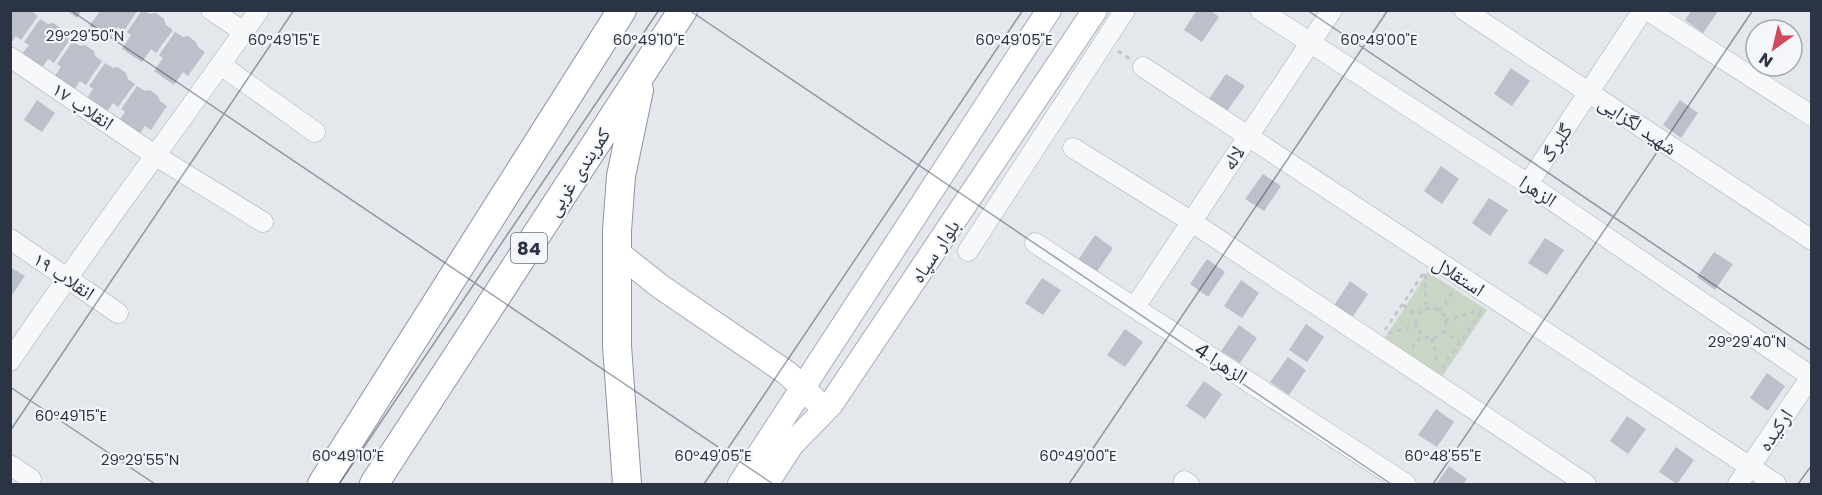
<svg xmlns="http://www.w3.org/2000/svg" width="1822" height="495" font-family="Poppins,'Noto Naskh Arabic',sans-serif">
<rect width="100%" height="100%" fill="#e4e7ec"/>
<!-- green -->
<path fill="#c9d6c5" d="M1428 272 1487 310 1442 377 1384 339Z"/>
<!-- building -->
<path fill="#bbc0ca" d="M10 10H30L38 16 21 40 16 36 10 44Z
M66 10H82L77 18Z
M95 10H138L124 31 118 27 109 40 89 26 99 13Z
M142 10 150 14 156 13 164 19 166 25 173 30 156 53 151 49 142 62 122 49 131 35 127 32Z
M1197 10H1210L1219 17 1202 42 1184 30Z
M1692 10H1719L1703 33 1685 20Z
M40 19 48 24 53 23 62 29 63 34 70 39 54 63 48 59 39 72 19 58 29 45 24 42Z
M175 32 183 37 188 36 196 42 198 47 205 52 188 76 183 72 174 85 154 71 163 58 159 55Z
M73 41 80 46 85 45 94 51 95 56 102 61 86 85 80 81 71 94 52 80 61 67 57 64Z
M105 63 113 68 118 67 126 73 128 79 135 84 118 107 113 103 104 116 84 103 93 89 89 86Z
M1511 68 1530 81 1512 106 1494 94Z
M1226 74 1245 86 1227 111 1209 99Z
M137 86 145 91 150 90 158 96 160 101 167 106 151 130 145 126 136 139 116 125 125 112 121 109Z
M37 100 55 113 42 132 24 120Z
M1680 100 1698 113 1681 138 1663 125Z
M1441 166 1459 179 1442 204 1424 191Z
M1263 174 1281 186 1264 211 1245 199Z
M1489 198 1508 210 1490 236 1472 223Z
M1095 235 1113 248 1096 273 1078 260Z
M1545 238 1564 250 1547 275 1528 263Z
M1714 252 1733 264 1715 290 1697 277Z
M1207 259 1225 272 1208 297 1190 284Z
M10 267 25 276 10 298Z
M1042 278 1061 290 1043 315 1025 303Z
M1241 280 1259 293 1242 318 1224 306Z
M1350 281 1368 294 1351 319 1333 307Z
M1306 324 1324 337 1307 362 1289 350Z
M1239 325 1257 338 1240 363 1221 351Z
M1125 329 1143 342 1125 367 1107 355Z
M1288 357 1306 370 1289 395 1270 382Z
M1767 373 1785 386 1768 411 1750 398Z
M1204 381 1222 394 1205 419 1186 406Z
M1436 409 1454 422 1437 447 1418 435Z
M1627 416 1646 429 1628 454 1610 441Z
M1676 447 1694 460 1677 484 1659 472Z
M1449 466 1467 479 1463 484H1436Z"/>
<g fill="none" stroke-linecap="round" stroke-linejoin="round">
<!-- minor casing -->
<g stroke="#a9aeb7" stroke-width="21">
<path id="minor" d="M211 10 244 32
M1260 10 1528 184 1812 377
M1464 10 1812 240
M1647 10 1812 116
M10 57 156 156 263 222
M221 65 315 132
M1143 67 1776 484
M1073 148 1192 222 1586 484
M1528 184 1643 10
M10 239 118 313
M1035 243 1406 484
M968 251 1125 10
M1135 307 1332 10
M10 361C90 242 177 128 259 10
M10 465 31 479
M1184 481 1189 484
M1738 484 1812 375"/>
</g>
<!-- major casing -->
<g stroke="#a3abb8" stroke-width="26">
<path id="major" d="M617 252 661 287 787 373 814 399
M740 484 1049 10
M766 484 792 444 831 404 1095 10"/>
</g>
<!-- highway casing -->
<g stroke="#8b94a3" stroke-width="30">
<path id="highway" d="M322 484 622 10
M374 484 683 10
M627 484 617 346V231L621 176 639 90"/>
</g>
<!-- path -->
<path stroke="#c2c5cb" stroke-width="3" stroke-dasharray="4.5 4.5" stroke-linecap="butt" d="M1118 51 1130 59
M1425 274 1426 309
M1403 305 1417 316
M1416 323a15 15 0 1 1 30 0a15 15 0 1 1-30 0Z
M1439 311 1453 292
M1445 321 1481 310
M1385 330 1425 271
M1443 331 1460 342
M1388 333 1416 326
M1432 338 1438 365
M1412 348 1422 335
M1442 368 1482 310"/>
<!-- minor -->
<use href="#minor" stroke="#f7f8fa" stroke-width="20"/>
<!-- major -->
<use href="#major" stroke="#fff" stroke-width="24"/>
<!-- highway -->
<use href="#highway" stroke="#fff" stroke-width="28"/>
</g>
<!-- ticks -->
<path fill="none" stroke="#2b3445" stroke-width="1.5" stroke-opacity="0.45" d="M70 10 773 484M689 10 1391 484M1307 10 1812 351M10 387 155 484M10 431 294 10M339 484 659 10M704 484 1023 10M1069 484 1388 10M1433 484 1753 10M1798 484 1812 465"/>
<g text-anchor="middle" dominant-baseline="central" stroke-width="4.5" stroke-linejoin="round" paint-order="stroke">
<!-- shield labels -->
<rect fill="#f4f6f9" stroke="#676e7b" stroke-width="1.5" x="511" y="233" width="36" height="30" rx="4.5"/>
<g font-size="18" font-weight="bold" fill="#2b3445">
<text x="529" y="248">84</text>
</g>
<!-- street labels -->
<g font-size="20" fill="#2b3445" stroke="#f4f6f9">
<text transform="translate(83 106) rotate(34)">انقلاب ۱۷</text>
<text transform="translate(1638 125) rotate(34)">شهید لگزایی</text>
<text transform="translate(1556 143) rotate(-56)">گلبرگ</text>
<text transform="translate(1233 158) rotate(-57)">لاله</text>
<text transform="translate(578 172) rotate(-57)">کمربندی غربی</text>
<text transform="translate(1538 191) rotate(34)">الزهرا</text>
<text transform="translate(935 251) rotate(-56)">بلوار سپاه</text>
<text transform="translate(64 276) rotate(34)">انقلاب ۱۹</text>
<text transform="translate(1459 276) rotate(33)">استقلال</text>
<text transform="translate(1221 363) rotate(33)">الزهرا 4</text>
<text transform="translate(1775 430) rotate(-56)">ارکیده</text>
</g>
</g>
<g font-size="15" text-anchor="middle" fill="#2b3445" stroke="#f4f6f9" stroke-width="4.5" stroke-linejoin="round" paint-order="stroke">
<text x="85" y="41">29°29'50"N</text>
<text x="284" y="45">60°49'15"E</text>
<text x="649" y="45">60°49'10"E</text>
<text x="1014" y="45">60°49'05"E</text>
<text x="1379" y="45">60°49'00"E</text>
<text x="1747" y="347">29°29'40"N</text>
<text x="71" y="421">60°49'15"E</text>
<text x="348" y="461">60°49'10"E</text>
<text x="713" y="461">60°49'05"E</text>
<text x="1078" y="461">60°49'00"E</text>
<text x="1443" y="461">60°48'55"E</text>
<text x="140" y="465">29°29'55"N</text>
</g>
<!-- border -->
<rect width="1822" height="495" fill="none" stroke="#2b3445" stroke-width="24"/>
<!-- north arrow -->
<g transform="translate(1774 48) rotate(214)"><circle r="28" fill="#f4f6f9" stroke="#a4a8b1" stroke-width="1.5"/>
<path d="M0-4.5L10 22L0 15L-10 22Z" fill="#d1495b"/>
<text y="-9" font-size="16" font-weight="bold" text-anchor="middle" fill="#2b3445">N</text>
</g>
</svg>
